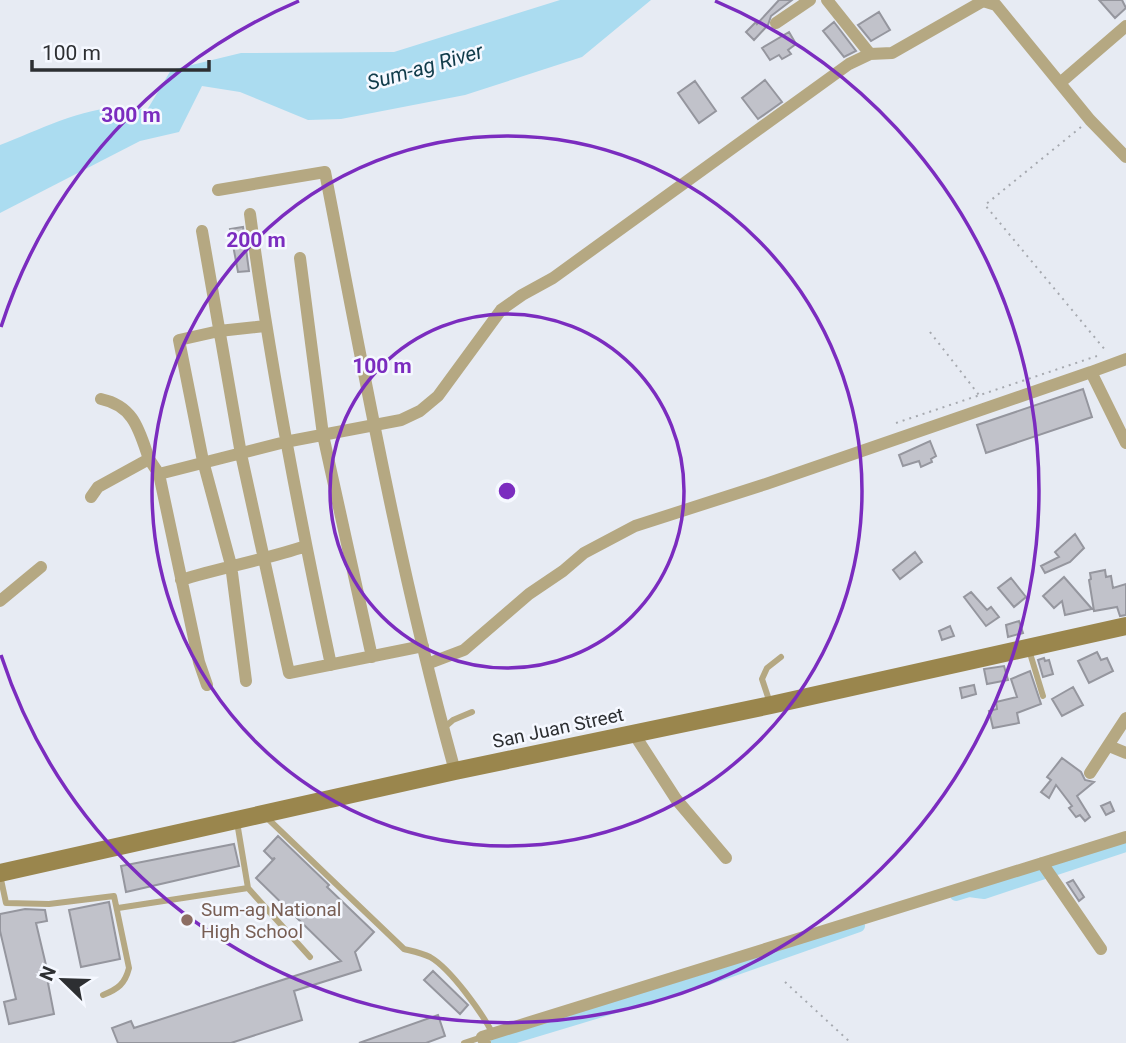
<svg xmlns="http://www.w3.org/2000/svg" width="1126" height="1043" font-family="Roboto,sans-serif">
<rect width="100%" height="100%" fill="#e7ebf3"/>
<!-- water -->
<path fill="#abdcf0" d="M560 0H651L582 57 465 95 341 119 308 120 240 92 202 86 179 132 140 141 0 213V145C45 128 98 98 147 110L171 70 241 53 394 52Z"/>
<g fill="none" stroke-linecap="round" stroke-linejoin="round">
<!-- canal -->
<path stroke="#abdcf0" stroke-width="12" d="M956 895 969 891 984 893 1126 846
M496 1043 708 979 859 926"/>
</g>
<!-- building -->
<path fill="#c1c2ca" stroke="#95969e" stroke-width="2" d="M779 0H792L771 16 768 25 754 40 746 32 756 22 757 24Z
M1099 0H1122L1126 8 1115 18Z
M879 12 890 30 871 41 858 25Z
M834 22 856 51 844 57 823 31Z
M789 32 796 44 788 50 791 54 782 59 779 55 770 60 762 48Z
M765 80 782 102 758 119 742 98Z
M695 81 716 111 699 123 678 93Z
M243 227 249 271 238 272 230 229Z
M1083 389 1092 417 986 453 977 425Z
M930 441 936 456 931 459 932 462 921 467 919 461 903 466 899 455Z
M1075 534 1084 548 1070 562 1045 573 1041 566 1059 557 1055 552Z
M915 552 922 562 900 579 893 570Z
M1105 570 1106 577 1111 576 1113 588 1126 584V615L1120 616 1117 607 1094 611 1089 580 1091 579 1090 573Z
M1064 577 1092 609 1065 615 1062 601 1054 608 1043 596Z
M1011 578 1026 597 1014 607 998 588Z
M971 592 987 610 991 607 999 617 986 626 964 597Z
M1019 621 1023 633 1008 637 1006 625Z
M950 626 954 636 942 640 939 631Z
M1097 652 1101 660 1107 658 1113 671 1089 683 1078 661Z
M1044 658 1045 661 1049 660 1053 674 1043 677 1038 660Z
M1004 666 1008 680 987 684 984 669Z
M1030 671 1041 704 1017 713 1019 723 993 728 989 711 997 709 996 702 1017 697 1011 679Z
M974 685 976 694 962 698 960 688Z
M1073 687 1083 705 1062 716 1052 699Z
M1062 758 1081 772 1085 780 1094 782 1077 796 1090 817 1085 821 1080 815 1076 817 1069 808 1072 806 1056 785 1049 798 1041 792 1051 780 1047 777Z
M1110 802 1114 811 1106 815 1101 806Z
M278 836 329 885 327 887 374 932 355 952 361 970 294 991 302 1020 231 1043H118L112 1028 131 1021 134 1028 341 961 256 878 275 858 272 859 264 851Z
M234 844 239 866 126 892 121 866Z
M1073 880 1084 897 1079 901 1067 883Z
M109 902 120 959 81 967 69 910Z
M25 909 45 910 47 921 36 923 50 982 48 983 54 1014 9 1024 4 1002 16 999 0 931V914Z
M433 971 468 1005 460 1014 424 980Z
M438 1015 445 1036 426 1043H359Z"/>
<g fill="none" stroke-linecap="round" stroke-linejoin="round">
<!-- path -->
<path stroke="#a6a9af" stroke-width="2" stroke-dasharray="2 5" stroke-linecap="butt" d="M1081 127 985 205 1106 351
M930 332 979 395
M896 423 1097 356
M785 982 851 1043"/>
<!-- lane -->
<path stroke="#b5a882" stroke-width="6" d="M1029 650 1043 696
M770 703 762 679 767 668 781 657
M445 727 453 720 472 712
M265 816 404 949C412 951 422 953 430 957 451 969 482 1013 493 1034
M237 822 248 888 310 957
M0 875 6 903 49 904 114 896 129 968C125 984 118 989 103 995
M118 908 248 888
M464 1043 482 1037"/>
<!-- street -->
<path stroke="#b5a882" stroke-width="12" d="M827 0 870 54
M776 23 810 0
M1060 83 1126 26
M218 190 325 172C364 373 400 574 455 771
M250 214C270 366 299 515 331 665
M202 231 241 454 289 673 423 646
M300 258 323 435 372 657
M1091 372 1126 359
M101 399C134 406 139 430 149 459
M91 497 98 487 149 459 159 474
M181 580C223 567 264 560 306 546
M0 601 41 567
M427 664 464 650 529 594 563 571 584 553 635 526 766 484 1091 372 1126 443
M246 681 231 565 203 461 179 340 219 331 265 326
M207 685 199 662 159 474 285 442 401 420 420 411 438 396 501 310 522 295 553 278 849 64 870 54 892 53 983 1 996 5 1090 120 1126 157
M634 734 676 799 726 858
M1109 746 1126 753
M1090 773 1126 718
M1042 863 1101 949
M485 1043 482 1037 1126 837"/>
<!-- secondary -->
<path stroke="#9a864d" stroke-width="18" d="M0 873 455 771 771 705 1126 626"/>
</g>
<!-- distance rings -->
<g fill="none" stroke="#7b2cbf" stroke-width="3.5">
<circle cx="507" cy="491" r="177"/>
<circle cx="507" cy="491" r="355"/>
<path d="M1 327A532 532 0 0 1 299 1M715 1A532 532 0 1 1 1 655"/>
</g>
<!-- markers -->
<circle fill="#8d6e63" stroke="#f5f8ff" stroke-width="2.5" cx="187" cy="920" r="7"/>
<g text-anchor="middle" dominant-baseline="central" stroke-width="5" stroke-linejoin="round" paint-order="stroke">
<!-- street labels -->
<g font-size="19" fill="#2d2f32" stroke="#f5f8ff">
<text transform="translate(558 728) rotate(-12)">San Juan Street</text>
</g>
<!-- education labels -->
<g font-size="19" fill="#785e54" stroke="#f5f8ff" text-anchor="start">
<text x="201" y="909">Sum-ag National<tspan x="201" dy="22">High School</tspan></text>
</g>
<!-- water labels -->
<g font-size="21" font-style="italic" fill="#103b4a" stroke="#f5f8ff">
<text transform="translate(425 67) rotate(-16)">Sum-ag River</text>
</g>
</g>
<circle cx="507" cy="491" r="10" fill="#7b2cbf" stroke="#f5f8ff" stroke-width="3.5"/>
<g font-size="21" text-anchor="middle" font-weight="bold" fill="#7b2cbf" stroke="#f5f8ff" stroke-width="5" stroke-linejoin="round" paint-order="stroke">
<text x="131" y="122">300 m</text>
<text x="256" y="247">200 m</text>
<text x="382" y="373">100 m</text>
</g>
<!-- north arrow -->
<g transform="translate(63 980) rotate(293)" stroke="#f5f8ff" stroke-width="5" paint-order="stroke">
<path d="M0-5L12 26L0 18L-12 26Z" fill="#2d2f32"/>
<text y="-10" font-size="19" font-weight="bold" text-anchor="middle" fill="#2d2f32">N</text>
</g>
<!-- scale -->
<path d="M32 60v10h177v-10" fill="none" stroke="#2d2f32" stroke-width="3.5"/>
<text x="42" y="60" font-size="21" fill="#2d2f32" stroke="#f5f8ff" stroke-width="5" paint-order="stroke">100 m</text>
</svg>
